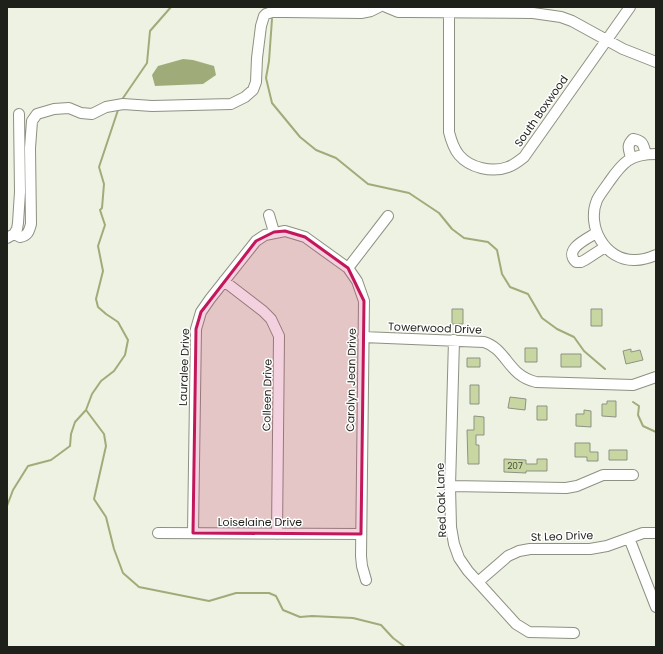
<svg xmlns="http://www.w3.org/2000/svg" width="663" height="654" font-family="Poppins,sans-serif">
<rect width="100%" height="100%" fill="#eef2e2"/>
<!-- water -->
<path fill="#9fac7a" d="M183 59 193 60 214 66 216 75 203 84 155 86 152 75 158 66Z"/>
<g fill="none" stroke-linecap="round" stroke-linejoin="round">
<!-- stream -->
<path stroke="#9fac7a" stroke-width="2" d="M272 19 269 61 266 78 272 103 300 137 316 150 336 158 368 184 409 193 439 213 452 229 464 238 488 242 497 250 502 274 510 287 528 294 542 318 557 329 574 337 584 351 605 369
M123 98 147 63 150 31 171 7
M633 402 639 406 638 415 643 426 656 432
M86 410 104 434 106 446 94 499 106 517 114 549 123 573 139 587 209 601 236 593H269L276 596 283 610 300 617 312 616 353 618 381 625 393 638 405 647
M7 506 13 490 28 466 51 460 70 446 71 434 75 422 86 410 92 394 101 381 114 371 125 355 128 340 118 322 106 314 98 307 96 299 103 271 98 246 105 225 100 210 102 208 104 184 99 167 118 110"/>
</g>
<!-- building -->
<path fill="#c8d6a2" stroke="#8e9283" d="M452 309H463V324H452Z
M591 309H602V326H591Z
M525 348H537V362H525Z
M631 349V352L640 350 643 360 626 364 623 351Z
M561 354H581V367H561Z
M467 358H480V367H467Z
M470 385H479V404H470Z
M510 397 526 399 525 410 508 408Z
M607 401H616V417L602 416V404H607Z
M537 406H547V420H537Z
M584 410 591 411V427L576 426V414H584Z
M474 416 484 417V435H476V445H479V464H468L467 430H474Z
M575 443H590V452H598V461H587V457H575Z
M609 450H627V460H609Z
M504 459 526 460V464H537V459H547V471H526V473L504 472Z"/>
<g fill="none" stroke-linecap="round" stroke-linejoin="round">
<!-- minor casing -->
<g stroke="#8d9182" stroke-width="12">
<path id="minor" d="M386 7 398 12H408L533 13 561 17 572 21 623 49 656 62
M449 12V132C451 140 454 149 459 155 470 168 492 173 508 167 514 165 519 161 524 157L630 7
M656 154C630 154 623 162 609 182 605 188 600 194 597 200 586 226 605 261 635 260 642 260 649 258 656 255
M631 158C629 149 626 146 633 139 644 141 643 145 646 154
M269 215 274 232
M596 233C587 239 563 249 576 262H581L585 260 605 247
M14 234 20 237C28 236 29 231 31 224L30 148 32 121 37 114 54 109 69 108 81 113 92 114 106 107 123 104 152 106 231 104 245 97 253 90 256 82 257 58 261 26 264 16 266 14 272 12H284L361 13 371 11 379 7
M7 238 14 234 17 229 18 223 20 192 19 114
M348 268 388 216
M224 281 263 311 271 319 279 336 277 534
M363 337 484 342C507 349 508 376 536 382L633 385 656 377
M454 340 450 486 451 527 454 544 459 558 468 571 516 624 529 632 574 633
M450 486 566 488 577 486 603 475H633
M158 533 361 534
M193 533 196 329 201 312 210 299 256 241 265 235 285 231 305 237 348 268 357 281 364 301 361 556 362 566 366 580
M629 538 656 607
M478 582 508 556 519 551 530 549H590L607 546 643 533H656"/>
</g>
<!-- minor -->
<use href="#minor" stroke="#fff" stroke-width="10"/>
</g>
<!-- marked area -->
<path fill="#c2185b" fill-opacity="0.2" stroke="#c2185b" stroke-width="3" stroke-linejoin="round" d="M285 231 305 237 348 268 364 301 361 534 193 533 196 329 201 312 256 241 274 232Z"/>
<g text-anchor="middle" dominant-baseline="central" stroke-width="3" stroke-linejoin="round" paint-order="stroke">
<!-- number labels -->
<g font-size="9" fill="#484e3c">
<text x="515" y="466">207</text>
</g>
<!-- street labels -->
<g font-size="11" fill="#1e201a" stroke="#fff">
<text transform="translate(541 111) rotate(-55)">South Boxwood</text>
<text transform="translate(435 328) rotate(2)">Towerwood Drive</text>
<text transform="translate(184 367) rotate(-88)">Lauralee Drive</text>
<text transform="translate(351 380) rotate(-89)">Carolyn Jean Drive</text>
<text transform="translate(267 395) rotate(-89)">Colleen Drive</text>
<text transform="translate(441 500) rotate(-92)">Red Oak Lane</text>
<text x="260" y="522">Loiselaine Drive</text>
<text transform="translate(562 536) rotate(-2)">St Leo Drive</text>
</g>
</g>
<!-- border -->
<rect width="663" height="654" fill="none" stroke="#1e201a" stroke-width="16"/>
</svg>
